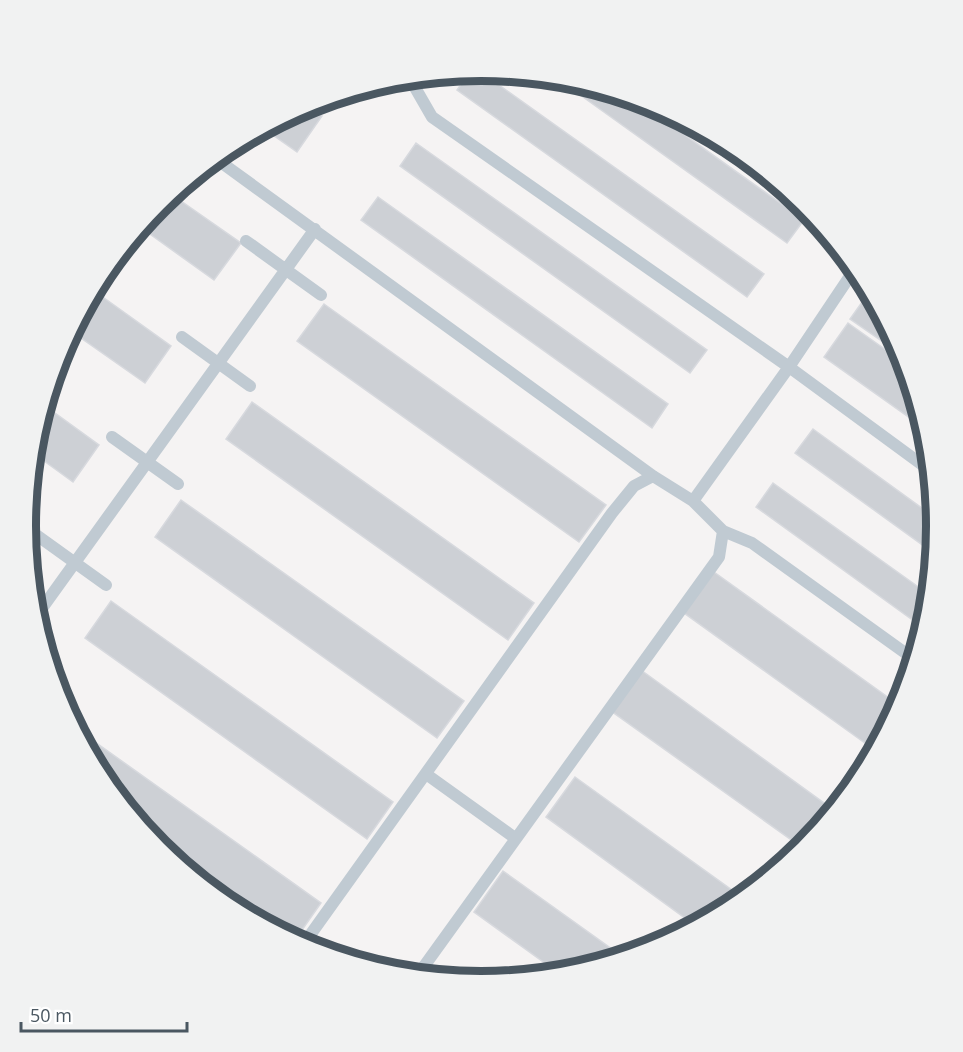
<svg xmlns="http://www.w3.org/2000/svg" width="963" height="1052" font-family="'Open Sans',sans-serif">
<rect width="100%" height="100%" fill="#f5f3f3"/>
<!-- building -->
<path fill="#cdd0d5" stroke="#d7d9de" stroke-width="1.5" d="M478 70 764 274 747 297 457 90 470 71Z
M555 77 571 79 633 98 804 220 787 243Z
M306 105 322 116 297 152 263 128Z
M416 143 707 350 690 373 400 166Z
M171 194 241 243 214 280 140 227Z
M378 197 668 404 652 428 361 220Z
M93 290 171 346 145 383 71 331Z
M870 291 893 334 886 344 850 319Z
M324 304 606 505 579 542 297 341Z
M848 323 907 365 927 430 824 357Z
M252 402 534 603 508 640 226 439Z
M44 405 99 445 73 482 33 453 34 437Z
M813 429 937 519 935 554 795 453Z
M773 483 931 596 925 629 756 507Z
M181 500 464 701 437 738 155 537Z
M714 572 900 706 876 751 684 613Z
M111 601 393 802 367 839 85 638Z
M641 670 835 811 804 849 611 711Z
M74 727 321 903 295 940 148 835 102 779Z
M575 777 743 898 696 926 546 817Z
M503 871 623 957 560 974 474 912Z"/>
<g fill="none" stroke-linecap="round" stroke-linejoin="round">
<!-- lane -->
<path stroke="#c0cad2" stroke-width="12" d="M404 78 413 84 432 117 789 367 932 472
M215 158 653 476 693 501 723 531 752 543 915 660
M246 241 321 295
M182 337 250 386
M112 437 178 484
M693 501 789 367 856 267
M35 534 106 585
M35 618 315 229
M426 774 515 838
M303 945 612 513 634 486 653 476
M417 976 719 557 723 531"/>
</g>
<!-- crop -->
<path d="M0 0H963V1052H0ZM36 526a445 445 0 1 1 890 0a445 445 0 1 1-890 0Z" fill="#f1f2f2" fill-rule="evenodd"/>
<path fill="none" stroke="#4a5761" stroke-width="8" d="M36 526a445 445 0 1 1 890 0a445 445 0 1 1-890 0Z"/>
<!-- scale -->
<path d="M21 1022v9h166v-9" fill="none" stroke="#4a5761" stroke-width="3"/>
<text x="30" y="1022" font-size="18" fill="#4a5761" stroke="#ffffff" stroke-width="4.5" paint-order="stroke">50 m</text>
</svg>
